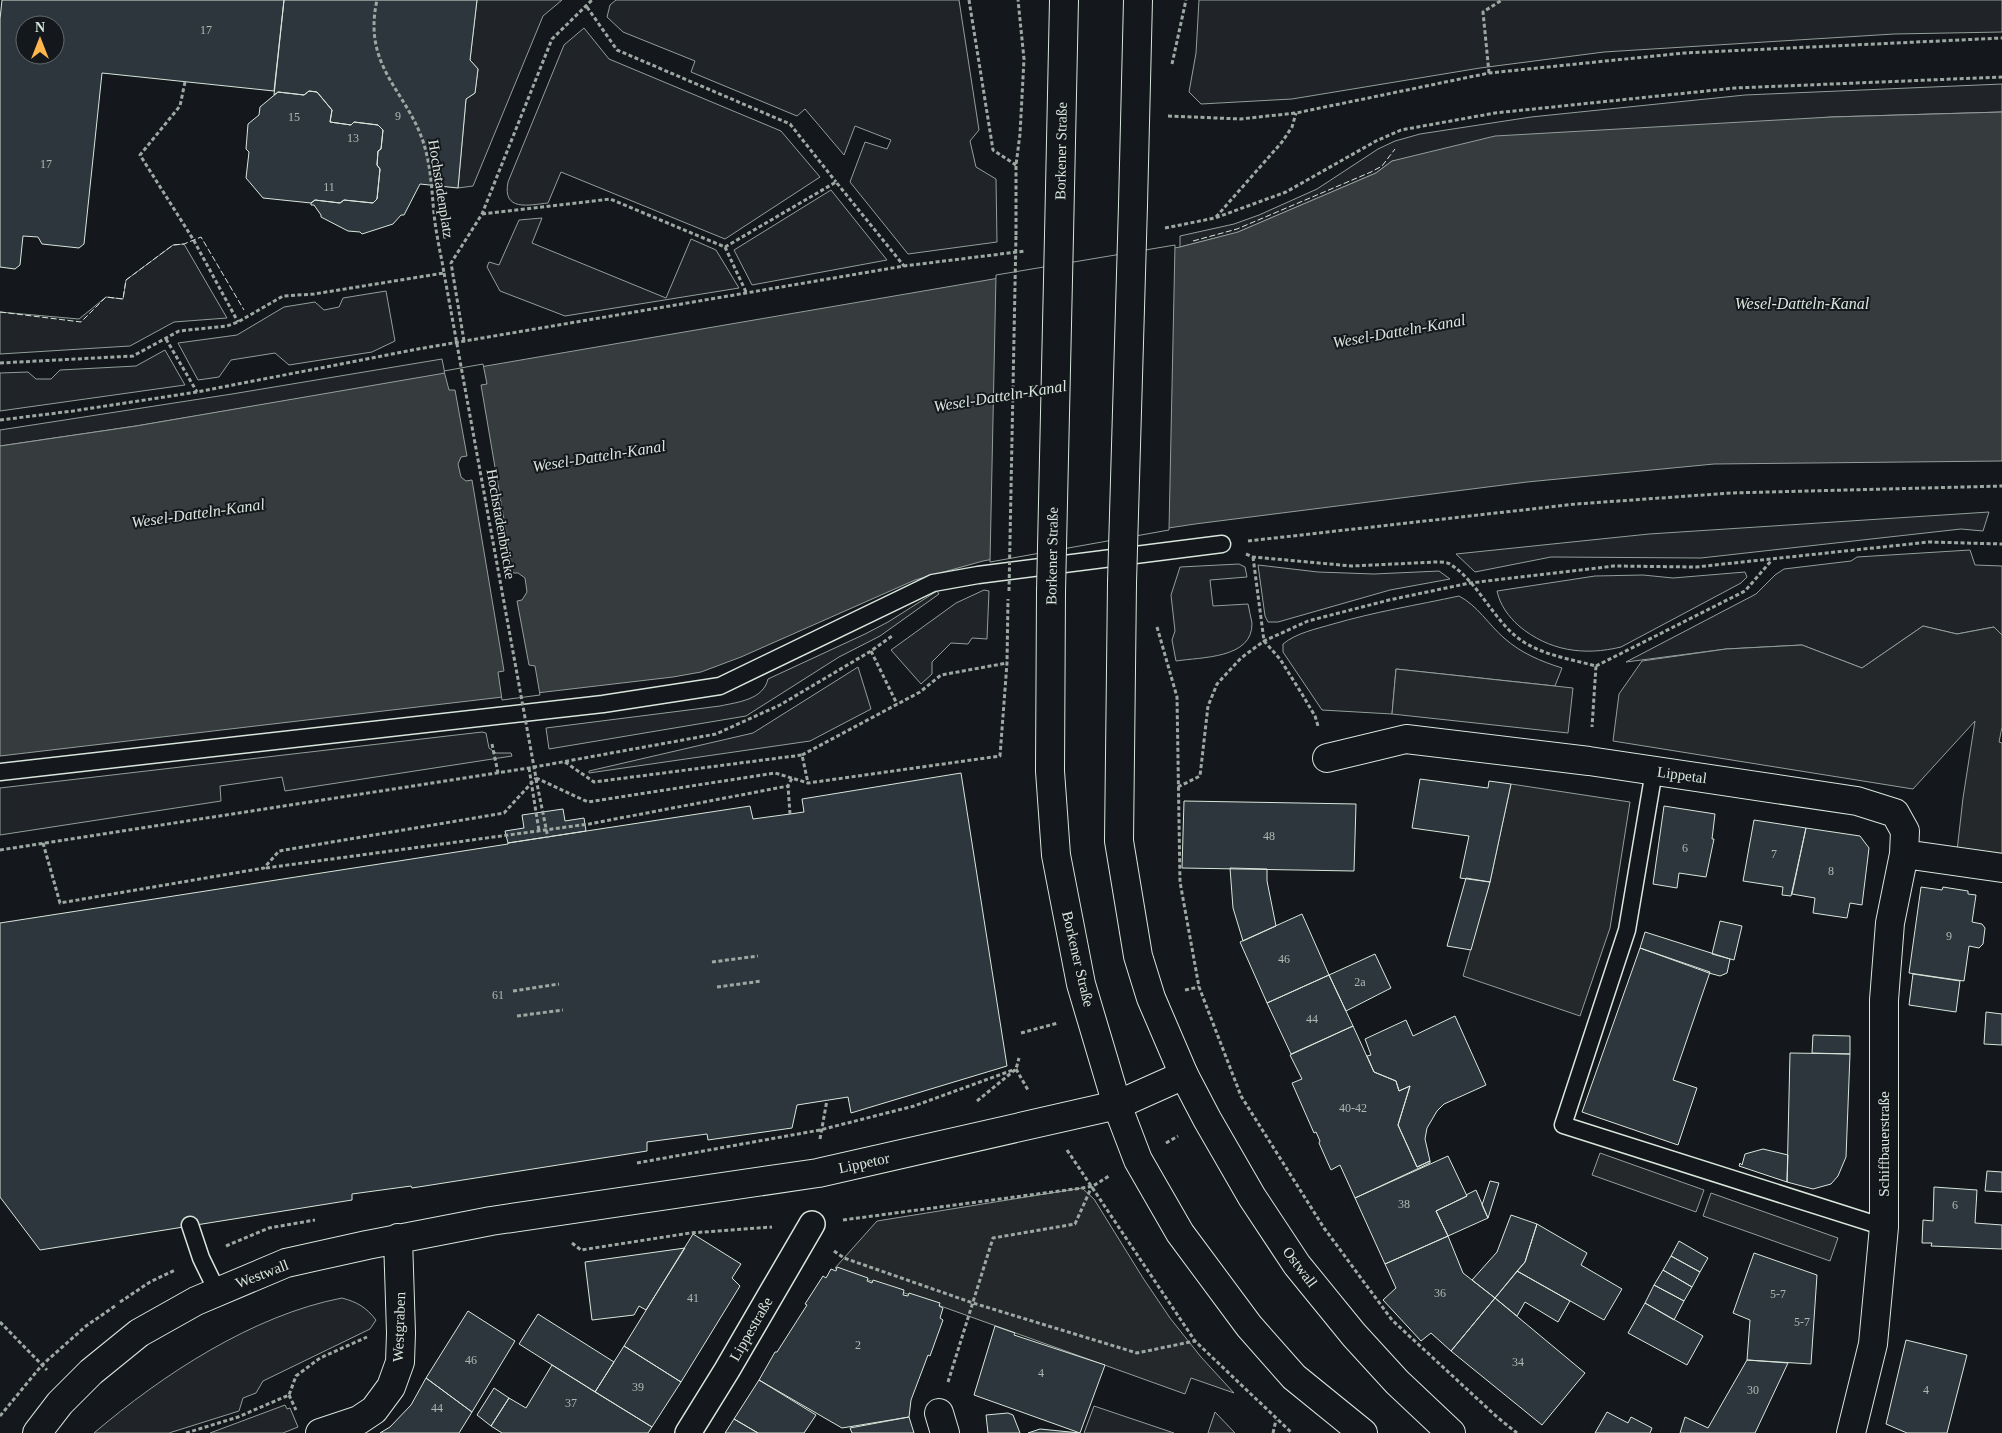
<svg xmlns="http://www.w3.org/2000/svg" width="2002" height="1433" font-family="'Times New Roman',serif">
<rect width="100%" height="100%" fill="#14181c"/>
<!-- green -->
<path fill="#202428" stroke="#939e99" d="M477 0H562L543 16 473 186 458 188 466 99 475 93 478 69 470 60Z
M616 0H959L979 130 970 141 976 167 996 179 997 242 908 254 850 182 865 142 887 149 891 140 855 126 844 155 805 109 797 116 691 72 695 61 623 32 607 17 610 5Z
M1199 0H2002V32L1894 34 1604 52 1480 68 1292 99 1201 104 1189 92 1196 53Z
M584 28 609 59 781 131 820 177 725 239 561 172 548 203C529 205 502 212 508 182L564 45Z
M2002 84V112L1831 117 1392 161 1376 173 1236 233 1180 247V236L1234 224 1259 215 1317 189 1378 149 1395 141 1420 134 1531 117 1745 95Z
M831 190 887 260 752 285 734 250Z
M542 218 532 243 666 298 691 239 716 250 739 288 565 316 500 291 487 267 489 262 499 265 519 220Z
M184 244 227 318 174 322 130 346 0 354V312L79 319 106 297 123 299 126 280 173 245Z
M386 291 395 341 372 352 289 365 275 353 231 360 219 377 198 380 178 343 237 335 284 307 315 302 324 310 339 307 343 298Z
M165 350 185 385 0 411V373L28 372 36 379H51L60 370 136 366Z
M442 359 445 374 136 426 0 446V430L232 394Z
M1989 512 1983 531 1961 529 1701 558 1551 557 1475 572 1456 554 1649 534Z
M1970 550 1975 565 2002 566V635L1994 627 1957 634 1923 626 1862 668 1802 645 1726 649 1626 662 1756 594 1775 575 1784 569 1851 561 1857 557Z
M1239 564 1245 567 1247 577 1210 580 1213 606 1248 604C1249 610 1251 617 1252 623 1253 659 1201 657 1176 661L1172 640 1175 631 1171 595 1180 567Z
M1258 565 1318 572 1374 574 1439 571 1450 579 1390 590 1278 622H1268L1265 616Z
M1745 572 1747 577 1741 583 1621 647C1584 656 1549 651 1519 626 1508 616 1500 605 1497 591L1595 576 1643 575 1673 578Z
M984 590 989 591 987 639 972 638 968 644 951 643 932 662V674L921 684 891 650 956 603Z
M937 591 939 594 880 636 839 657 746 716 549 749 546 728 720 706C738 702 763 700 768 679L865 634 888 622Z
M1459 596C1478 606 1488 624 1504 638 1521 653 1540 661 1562 668L1555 686 1396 669 1392 714 1322 710 1283 652V644C1296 633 1316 629 1333 624 1374 612 1417 605 1459 596Z
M858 667 871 709 810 741 589 773V771L753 733Z
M482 732 486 733 489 748 496 753H511L512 756 285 791 282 777 220 786 221 801 0 835V788Z
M342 1298C357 1302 366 1307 376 1320L370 1329 263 1381 256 1393 243 1398 239 1411 169 1433H94C162 1375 253 1315 342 1298Z
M285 1405 287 1409 290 1408 298 1427 283 1433H210Z
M1094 1406 1174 1433H1084Z
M1215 1412 1235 1433H1208Z"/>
<!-- parking -->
<path fill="#24282b" stroke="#939e99" d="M1923 626 1957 634 1994 627 2002 635V727L1999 742 2002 743V858L1957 851 1963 798 1975 721 1913 789 1613 741 1619 694 1642 661 1726 649 1802 645 1862 668Z
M1396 669 1573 688 1568 733 1392 714Z
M1511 784 1630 802 1610 928 1580 1016 1463 976 1490 882Z
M1600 1153 1704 1190 1696 1212 1592 1175Z
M1082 1188 1094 1199 1143 1278 1170 1318 1201 1357 1234 1393 1191 1378 1185 1394 835 1268 877 1221Z
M1711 1193 1838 1238 1830 1261 1703 1216Z"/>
<!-- water -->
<path fill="#363b3e" stroke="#939e99" d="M2002 112V461L1714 464 1527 482 1195 524 1129 534 983 561 915 580 741 657 701 672 673 677 0 756V446L136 426 1180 247 1238 232 1376 173 1392 161 1495 136 1831 117Z"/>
<!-- pier -->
<path fill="#14181c" stroke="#939e99" d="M1175 245 1169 530 990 562 996 275Z
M483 364 487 384 481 385 513 573H518L525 578 527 592 522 600 517 601 529 665 535 666 540 695 502 700 498 672 504 671 472 480 466 481 461 477 458 464 461 457 467 456 455 390H449L444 371Z"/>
<!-- building -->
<path fill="#2c363c" stroke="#d8e6dc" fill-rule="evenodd" d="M2 0H284L274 91 102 73 84 244 79 248 42 244 38 237 23 236 20 265 15 269 0 267V19ZM25 25H55V55H25Z
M284 0H477L470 60 478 69 475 93 466 99 458 188 420 184 404 215H401L393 224 362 234 360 232 348 231 321 217V215L314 205H311V203L315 200 340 203 344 200 373 203 377 199 380 169 377 165 378 151 381 149 383 130 378 125 354 122 351 125 330 122 332 110 317 92 309 91 304 95 278 92 274 95Z
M309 91 317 92 332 110 330 122 351 125 354 122 378 125 383 130 381 149 378 151 377 165 380 169 377 199 373 203 344 200 340 203 315 200 311 203 263 198 246 178 249 152 246 149 248 124 259 115 260 107 278 92 304 95Z
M961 773 1007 1066 851 1113 848 1097 797 1105 792 1128 708 1140 707 1134 647 1142V1151L412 1188 411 1186 352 1194V1200L40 1250 0 1197V923L508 844V843L750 806 753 819 790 814 804 812 802 799Z
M1420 779 1488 788 1489 781 1511 784 1490 882 1460 878 1469 836 1412 828Z
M1184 801 1356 804 1354 871 1182 868Z
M1664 806 1715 814 1712 839H1714L1706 877 1679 873 1677 888 1653 884Z
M563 809 565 821 584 818 586 831 508 843 505 831 524 828 522 815Z
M1754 820 1806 828 1791 896 1782 895 1783 887 1743 881Z
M1806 828 1860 836 1869 848 1862 905 1850 903 1847 918 1813 913 1815 898 1792 894Z
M1230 868 1267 869V881L1276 926 1243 941 1233 908Z
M1466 878 1490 882 1471 950 1447 946Z
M1921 887 1942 890 1943 887 1968 891V894L1976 895 1972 922 1982 924 1985 928 1983 944 1979 948 1969 946 1964 981 1909 973Z
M1302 914 1329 975 1267 1003 1240 942Z
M1720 921 1742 926 1734 960 1712 954Z
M1645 932 1730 959 1727 973 1720 976 1709 973 1640 948Z
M1640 948 1710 972 1673 1080 1697 1088 1678 1145 1582 1112Z
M1375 954 1391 988 1346 1011 1329 975Z
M1913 974 1960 981 1956 1012 1909 1005Z
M1329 975 1353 1026 1291 1054 1267 1003Z
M1986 1012 2002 1014V1045L1984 1044Z
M1455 1016 1486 1085 1444 1104 1437 1111 1427 1128 1425 1139 1430 1161 1417 1167 1398 1125 1410 1086 1399 1091 1396 1081 1374 1072 1367 1056 1371 1055 1365 1039 1406 1020 1413 1036Z
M1353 1026 1374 1072 1396 1081 1399 1091 1410 1086 1398 1125 1417 1167 1430 1161V1163L1355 1198 1340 1165 1331 1170 1319 1143 1320 1141 1316 1132 1314 1133 1292 1083 1302 1079 1290 1055Z
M1813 1035 1850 1036V1054L1812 1053Z
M1790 1053 1850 1054 1846 1157 1838 1176 1831 1184 1813 1189 1787 1182Z
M1763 1149 1788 1155 1787 1182 1739 1166 1740 1163 1742 1165 1745 1154Z
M1448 1156 1467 1196 1436 1211 1448 1236 1385 1264 1355 1198Z
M1987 1171 2002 1172V1192L1985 1191Z
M1490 1181 1499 1183 1488 1218 1482 1205Z
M1934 1187 1977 1190 1975 1223 2002 1225V1249L1931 1246 1932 1243H1922L1923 1220 1933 1221Z
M1476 1190 1488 1218 1448 1236 1436 1211 1467 1196 1466 1195Z
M1511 1215 1537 1224 1525 1262 1495 1298 1472 1280 1497 1252Z
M1537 1224 1587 1253 1581 1265 1622 1289 1604 1320 1517 1271 1525 1262Z
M693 1234 741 1264 732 1278 740 1286 681 1382 624 1346Z
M1448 1236 1463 1273 1495 1298 1451 1351 1431 1333 1421 1341 1383 1300 1396 1288 1385 1264Z
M1679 1241 1708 1258 1700 1272 1671 1256Z
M685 1248 646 1310 639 1306 634 1315 592 1320 585 1262Z
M1754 1253 1817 1275 1811 1364 1747 1360 1750 1320 1733 1313Z
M1671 1256 1700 1272 1692 1287 1663 1270Z
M837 1267 868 1278 867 1281 872 1283 873 1280 904 1290 903 1295 908 1296 909 1293 940 1303 939 1306 943 1308 940 1318 943 1320 930 1356 928 1355 911 1400 909 1417 842 1428 759 1380 775 1352H777L807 1305 805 1304 823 1276 826 1278 831 1269 836 1271Z
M1663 1270 1692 1287 1684 1301 1654 1285Z
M1517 1271 1570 1301 1558 1322 1525 1302 1517 1316 1495 1298Z
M1654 1285 1684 1301 1674 1320 1645 1303Z
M1495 1298 1585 1373 1542 1425 1451 1351Z
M1645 1303 1703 1336 1687 1365 1628 1333Z
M468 1311 515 1341 472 1412 426 1378Z
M538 1314 614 1362 595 1392 519 1344Z
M995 1326 1015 1333 1014 1335 1105 1365 1080 1433 974 1395Z
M1906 1340 1967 1355 1947 1433H1907L1886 1424Z
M624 1346 681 1382 652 1427 595 1392Z
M1747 1360 1788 1363 1755 1433H1680L1685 1417 1708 1428Z
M552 1365 652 1427 648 1433H502L491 1426 509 1398 526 1408Z
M426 1378 472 1412 459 1433H380L390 1427 411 1405Z
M759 1380 816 1415 804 1433H758L734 1419Z
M494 1388 509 1398 491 1426 477 1415Z
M1607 1412 1628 1423 1631 1417 1652 1428 1650 1433H1595Z
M1008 1413 1013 1415 1020 1433H988L986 1415Z
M909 1417 914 1433H852L850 1428Z
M734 1419 758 1433H725Z
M1040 1429 1080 1433H1028Z"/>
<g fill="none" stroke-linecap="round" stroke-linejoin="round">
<!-- service casing -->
<g stroke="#d8e6dc" stroke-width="19">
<path id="service" d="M1654 771 1627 930 1563 1125 1884 1227
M0 772 603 704 720 686 933 583 978 575 1222 544
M190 1225 201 1258 217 1291"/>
</g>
<!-- pedestrian casing -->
<g stroke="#d8e6dc" stroke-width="28">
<path id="pedestrian" d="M688 1433 727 1370 812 1224"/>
</g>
<!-- minor casing -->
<g stroke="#d8e6dc" stroke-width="30">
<path id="minor" d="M1327 758 1406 739 1589 761 1857 801 1895 813 1905 831 1904 854 2002 868
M939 1413 945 1433
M37 1433 60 1403 91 1372 139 1333 196 1301 286 1263 367 1245 491 1221 818 1173 1117 1105 1184 1075
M320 1433 359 1420 374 1410 391 1387 400 1362 401 1333 398 1238
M1851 1433 1873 1344 1884 1227V1000L1890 923 1904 854"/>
</g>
<!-- primary casing -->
<g stroke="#d8e6dc" stroke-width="30">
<path id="primary" d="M1133 205 1138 0
M1059 235 1064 0
M1122 583 1119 841 1138 956 1151 998 1184 1075 1207 1119 1252 1197 1297 1265 1354 1335 1397 1382 1451 1433
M1051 592 1050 771 1056 855 1081 984 1117 1105 1138 1160 1180 1233 1249 1326 1294 1377 1363 1433"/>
</g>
<!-- path -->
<path stroke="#9da8a2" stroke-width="3" stroke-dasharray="4 2.5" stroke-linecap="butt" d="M969 0 993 150 1016 165
M587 7 617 50 790 124 836 182
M1172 64 1186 0
M1489 73 1483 12 1502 0
M185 82 180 106 140 155 193 239 238 322
M1168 116 1240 119 1296 113 1489 73 1684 53 2002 38
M482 214 610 199 725 247 836 182 904 266
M1216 217 1282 142 1292 127 1296 113
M1165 228 1215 218 1286 192 1376 141 1401 130 1495 113 1735 88 2002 77
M1016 235V165L1020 134 1024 59 1018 0
M725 247 746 292
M166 339 197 392
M464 341 451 263 482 214 552 39 592 0
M0 363 133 356 179 331 227 326 238 322 283 296 314 294 444 273C442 260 439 248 437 235 432 209 433 182 427 156 414 94 361 72 377 0
M0 420 73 411 197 392 418 349 904 266 1025 251
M1248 541 1576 504 1731 493 2002 486
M1246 554 1253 557 1352 566 1435 562C1440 562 1447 562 1450 564 1481 584 1495 626 1527 644 1548 656 1574 660 1596 666L1592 727
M1253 557 1264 641 1280 659 1302 694 1315 716 1318 726
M1157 627 1177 697 1180 882 1199 987 1241 1096 1324 1228 1392 1320 1497 1417 1517 1433
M871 651 897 704
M1596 666 1745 591 1771 561
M492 744 498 773
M802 755 920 692 941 675 1007 663
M565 762 594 782 802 755 808 783
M529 768 539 831
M536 778 588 802 775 773 808 783 1000 756 1007 663 1008 599
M536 779 548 838
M1178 787 1200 776 1208 706 1217 684 1241 658 1264 641 1308 621 1389 600 1470 583 1614 566 1696 567 1929 542 2002 544
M790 814 788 786 792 778
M43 843 60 903 264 868 279 851 504 813 536 778
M0 850 529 768 716 734 780 705 871 651 892 636
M266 868 589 824 788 786
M712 962 758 956
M717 987 762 981
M1185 990 1199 987
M513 991 559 984
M517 1016 563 1010
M1021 1033 1058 1023
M1016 1069 1028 1090
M977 1101 1016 1069 1019 1058
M820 1139 827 1100
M1166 1143 1178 1136
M1067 1150 1195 1341 1292 1433
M637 1163 820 1130 914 1106 1013 1070
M843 1220 1082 1188 1093 1186 1109 1176
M572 1243 581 1250 690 1233 772 1227
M226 1246 269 1228 315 1220
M834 1251 844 1258 973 1303 1137 1353 1195 1341
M120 1302 150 1282 175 1270
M0 1322 47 1370
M948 1382 993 1238 1075 1224 1092 1186
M289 1395 296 1410
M0 1416 42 1365 86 1326 115 1306
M186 1433 238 1417 289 1395 296 1376 320 1358 367 1337
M1273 1433 1276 1420"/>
<!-- service -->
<use href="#service" stroke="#14181c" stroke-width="16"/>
<!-- pedestrian -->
<use href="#pedestrian" stroke="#14181c" stroke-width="25"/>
<!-- minor -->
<use href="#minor" stroke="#14181c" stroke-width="28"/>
<!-- primary -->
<use href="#primary" stroke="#14181c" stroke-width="28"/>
<!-- primary-bridge casing -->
<g stroke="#d8e6dc" stroke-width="30" stroke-linecap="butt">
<path id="primary-bridge" d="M1122 583 1133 205
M1051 592 1059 235"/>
</g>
<!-- path-bridge -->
<path stroke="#9da8a2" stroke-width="3" stroke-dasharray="4 2.5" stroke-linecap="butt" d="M444 273 536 778
M1009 591 1016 235"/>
<!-- primary-bridge -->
<use href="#primary-bridge" stroke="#14181c" stroke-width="28"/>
<!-- fence -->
<path stroke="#d8e6dc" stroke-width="1" stroke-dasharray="6 2.5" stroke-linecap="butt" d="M1193 241 1237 229 1371 172 1382 166 1395 149
M0 312 81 322 106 297 123 299 126 280 173 245 184 244 201 237 244 310"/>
</g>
<g text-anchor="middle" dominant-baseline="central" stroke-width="4" stroke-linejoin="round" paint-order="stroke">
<!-- number labels -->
<g font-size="12" fill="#adbab4">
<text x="206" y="30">17</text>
<text x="398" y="116">9</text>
<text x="294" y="117">15</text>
<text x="353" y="138">13</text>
<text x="46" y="164">17</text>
<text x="329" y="187">11</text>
<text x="1269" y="836">48</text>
<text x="1685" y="848">6</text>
<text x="1774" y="854">7</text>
<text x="1831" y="871">8</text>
<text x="1949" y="936">9</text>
<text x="1284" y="959">46</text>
<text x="1360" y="982">2a</text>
<text x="498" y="995">61</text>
<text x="1312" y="1019">44</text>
<text x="1353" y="1108">40-42</text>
<text x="1404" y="1204">38</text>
<text x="1955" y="1205">6</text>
<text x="1440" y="1293">36</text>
<text x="1778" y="1294">5-7</text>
<text x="693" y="1298">41</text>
<text x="1802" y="1322">5-7</text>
<text x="858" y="1345">2</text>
<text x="471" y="1360">46</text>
<text x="1518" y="1362">34</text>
<text x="1041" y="1373">4</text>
<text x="638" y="1387">39</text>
<text x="1753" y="1390">30</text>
<text x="1926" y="1390">4</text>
<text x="571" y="1403">37</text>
<text x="437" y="1408">44</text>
</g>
<!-- street labels -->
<g font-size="15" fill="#d8e6dc" stroke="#14181c">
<text transform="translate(1061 151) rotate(-89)">Borkener Straße</text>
<text transform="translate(441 189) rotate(81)">Hochstadenplatz</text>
<text transform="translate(501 524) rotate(80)">Hochstadenbrücke</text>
<text transform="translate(1052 556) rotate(-89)">Borkener Straße</text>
<text transform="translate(1682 775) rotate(8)">Lippetal</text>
<text transform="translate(1078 959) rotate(77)">Borkener Straße</text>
<text transform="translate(1884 1144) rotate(-90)">Schiffbauerstraße</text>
<text transform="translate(864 1163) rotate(-12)">Lippetor</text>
<text transform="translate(1300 1267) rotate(53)">Ostwall</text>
<text transform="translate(262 1274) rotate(-21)">Westwall</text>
<text transform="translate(399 1327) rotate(-88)">Westgraben</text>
<text transform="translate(751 1329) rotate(-60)">Lippestraße</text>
</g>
<!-- water labels -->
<g font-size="16" font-style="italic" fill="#d8e6dc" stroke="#14181c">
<text x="1802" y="303">Wesel-Datteln-Kanal</text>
<text transform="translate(1399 331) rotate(-10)">Wesel-Datteln-Kanal</text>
<text transform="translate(1000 396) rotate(-9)">Wesel-Datteln-Kanal</text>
<text transform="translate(599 456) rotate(-9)">Wesel-Datteln-Kanal</text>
<text transform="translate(198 513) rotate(-8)">Wesel-Datteln-Kanal</text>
</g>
</g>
<!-- north arrow -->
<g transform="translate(40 40)"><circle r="24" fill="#14181c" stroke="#626a69"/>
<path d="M0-4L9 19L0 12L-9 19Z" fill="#ffb74d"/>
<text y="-8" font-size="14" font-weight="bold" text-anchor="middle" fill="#d8e6dc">N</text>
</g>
</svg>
